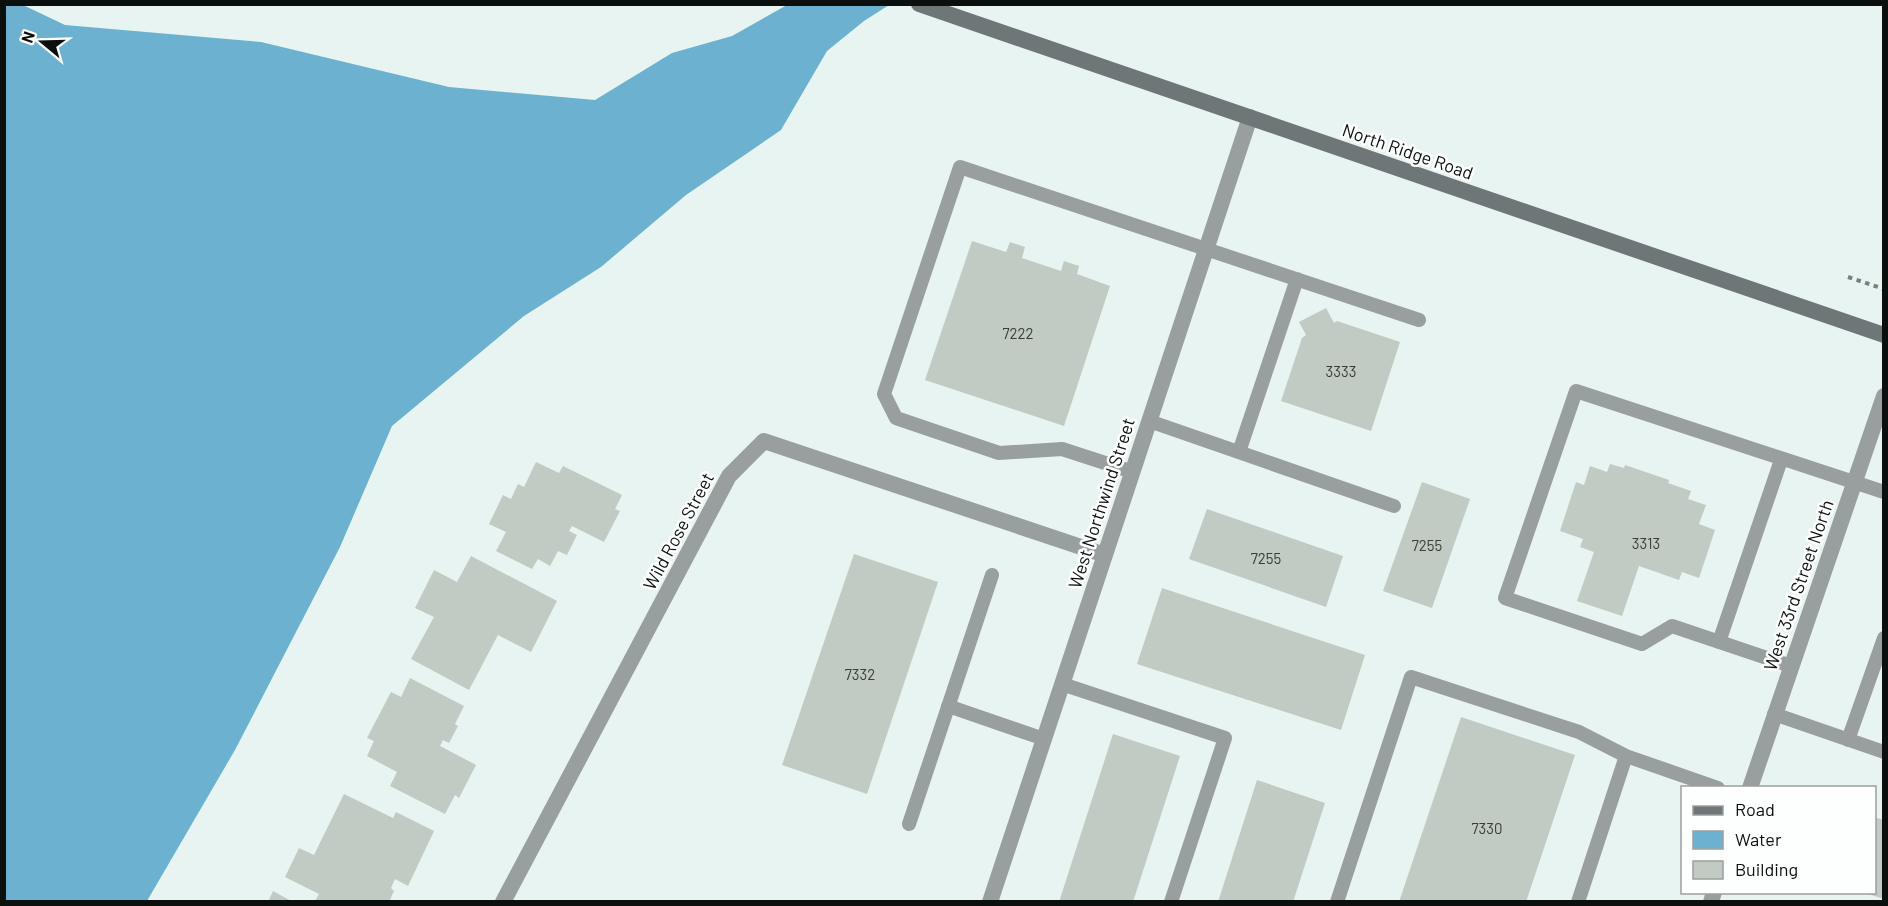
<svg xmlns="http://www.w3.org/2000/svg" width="1888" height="906" font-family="Barlow,sans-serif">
<rect width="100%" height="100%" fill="#e8f4f1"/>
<!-- water -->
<path fill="#6cb2d0" d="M5 4 23 5 65 25 261 42 449 87 595 100 672 53 732 36 787 5H889L864 21 827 51 781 130 686 195 601 267 524 316 392 426 340 547 235 750 147 901H5Z"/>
<!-- building -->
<path fill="#c1cac3" d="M972 241 1006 252 1010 242 1025 247 1022 258 1061 271 1064 261 1079 266 1077 274 1110 286 1064 426 925 380Z
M1326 308 1334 323 1337 321 1400 342 1371 431 1281 401 1302 338 1306 335 1299 322Z
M536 462 559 473 563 466 622 495 615 509 620 511 604 542 572 526 569 531 577 535 567 555 558 551 550 566 538 559 532 569 496 551 506 532 489 524 503 495 511 499 518 484 524 487Z
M1610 464 1624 468 1625 465 1669 480 1668 483 1691 491 1688 499 1706 505 1699 524 1715 530 1699 578 1682 572 1679 580 1639 566 1622 616 1577 601 1594 552 1580 547 1583 539 1560 531 1576 482 1584 485 1590 466 1607 472Z
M1422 482 1470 499 1432 608 1383 591Z
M1207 509 1343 556 1326 607 1189 559Z
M854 554 938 582 867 794 782 765Z
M471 556 557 601 531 652 498 635 469 690 411 659 434 617 415 608 434 570 457 582Z
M1162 588 1365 655 1341 730 1137 664Z
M410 678 464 706 455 724 458 726 449 743 443 740 440 746 476 765 459 798 455 795 445 814 390 786 397 772 367 756 374 741 367 738 391 692 401 697Z
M1461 717 1575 755 1526 902H1399Z
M1113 734 1180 756 1133 902H1059Z
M1257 780 1325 803 1293 902H1218Z
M344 794 393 818 396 812 434 831 408 886 395 879 391 888 394 891 389 902H317L315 901 319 894 285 877 299 848 314 855Z
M1874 817 1884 820V899L1865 893 1874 892Z
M273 891 293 902H268Z"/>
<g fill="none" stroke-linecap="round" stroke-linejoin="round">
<!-- path -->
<path stroke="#79817f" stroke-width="4" stroke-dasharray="4.5 4.5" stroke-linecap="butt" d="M1848 277 1884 289"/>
<!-- service -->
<path stroke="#999e9f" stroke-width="14" d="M1149 421 1394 506
M1239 452 1297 279
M1133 472 1062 449 999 453 896 418 884 394 960 167 1419 320
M1719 642 1781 460
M1791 666 1672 626 1642 644 1505 598 1576 391 1884 492
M1062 684 1225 738 1171 902
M948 706 1044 739
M1774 714 1884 752
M1848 740 1884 638
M909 824 992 575
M1337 902 1411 677 1579 732 1626 756 1718 788
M1578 902 1626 756"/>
<!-- minor -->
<path stroke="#999e9f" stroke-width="16" d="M1750 788 1884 396
M503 902 729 476 764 441 1105 555
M990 902 1250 117
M1711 902 1714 892"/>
<!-- secondary -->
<path stroke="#6f7677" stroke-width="16" d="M919 4 1884 335"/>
</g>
<g text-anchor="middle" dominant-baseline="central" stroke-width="5" stroke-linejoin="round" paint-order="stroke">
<!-- number labels -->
<g font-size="15" fill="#383e3b">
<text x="1018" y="333">7222</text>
<text x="1341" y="371">3333</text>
<text x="1646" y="543">3313</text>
<text x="1427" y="545">7255</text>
<text x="1266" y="558">7255</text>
<text x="860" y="674">7332</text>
<text x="1487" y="828">7330</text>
</g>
<!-- street labels -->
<g font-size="18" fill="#0b0f0e" stroke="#fdfffe">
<text transform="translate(1408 151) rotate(19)">North Ridge Road</text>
<text transform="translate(1101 503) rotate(-72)">West Northwind Street</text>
<text transform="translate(678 531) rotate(-62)">Wild Rose Street</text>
<text transform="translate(1798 585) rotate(-71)">West 33rd Street North</text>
</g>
</g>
<!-- border -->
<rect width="1888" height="906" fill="none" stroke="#0b0f0e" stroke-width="12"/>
<!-- legend -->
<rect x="1681" y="786" width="195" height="108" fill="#fdfffe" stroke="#9c9f9e" stroke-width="1.5"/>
<rect x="1693" y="806" width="30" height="9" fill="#6f7677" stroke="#9c9f9e" stroke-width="1.5"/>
<text x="1735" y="816" font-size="18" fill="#0b0f0e">Road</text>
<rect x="1693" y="831" width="30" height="18" fill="#6cb2d0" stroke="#9c9f9e" stroke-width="1.5"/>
<text x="1735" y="846" font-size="18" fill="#0b0f0e">Water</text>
<rect x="1693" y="861" width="30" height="18" fill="#c1cac3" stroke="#9c9f9e" stroke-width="1.5"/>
<text x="1735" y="876" font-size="18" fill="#0b0f0e">Building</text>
<!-- north arrow -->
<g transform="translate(42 42) rotate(289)" stroke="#fdfffe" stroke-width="4.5" paint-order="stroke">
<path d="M0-4.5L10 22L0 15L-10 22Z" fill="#0b0f0e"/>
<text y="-9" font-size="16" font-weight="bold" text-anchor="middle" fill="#0b0f0e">N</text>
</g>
</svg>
